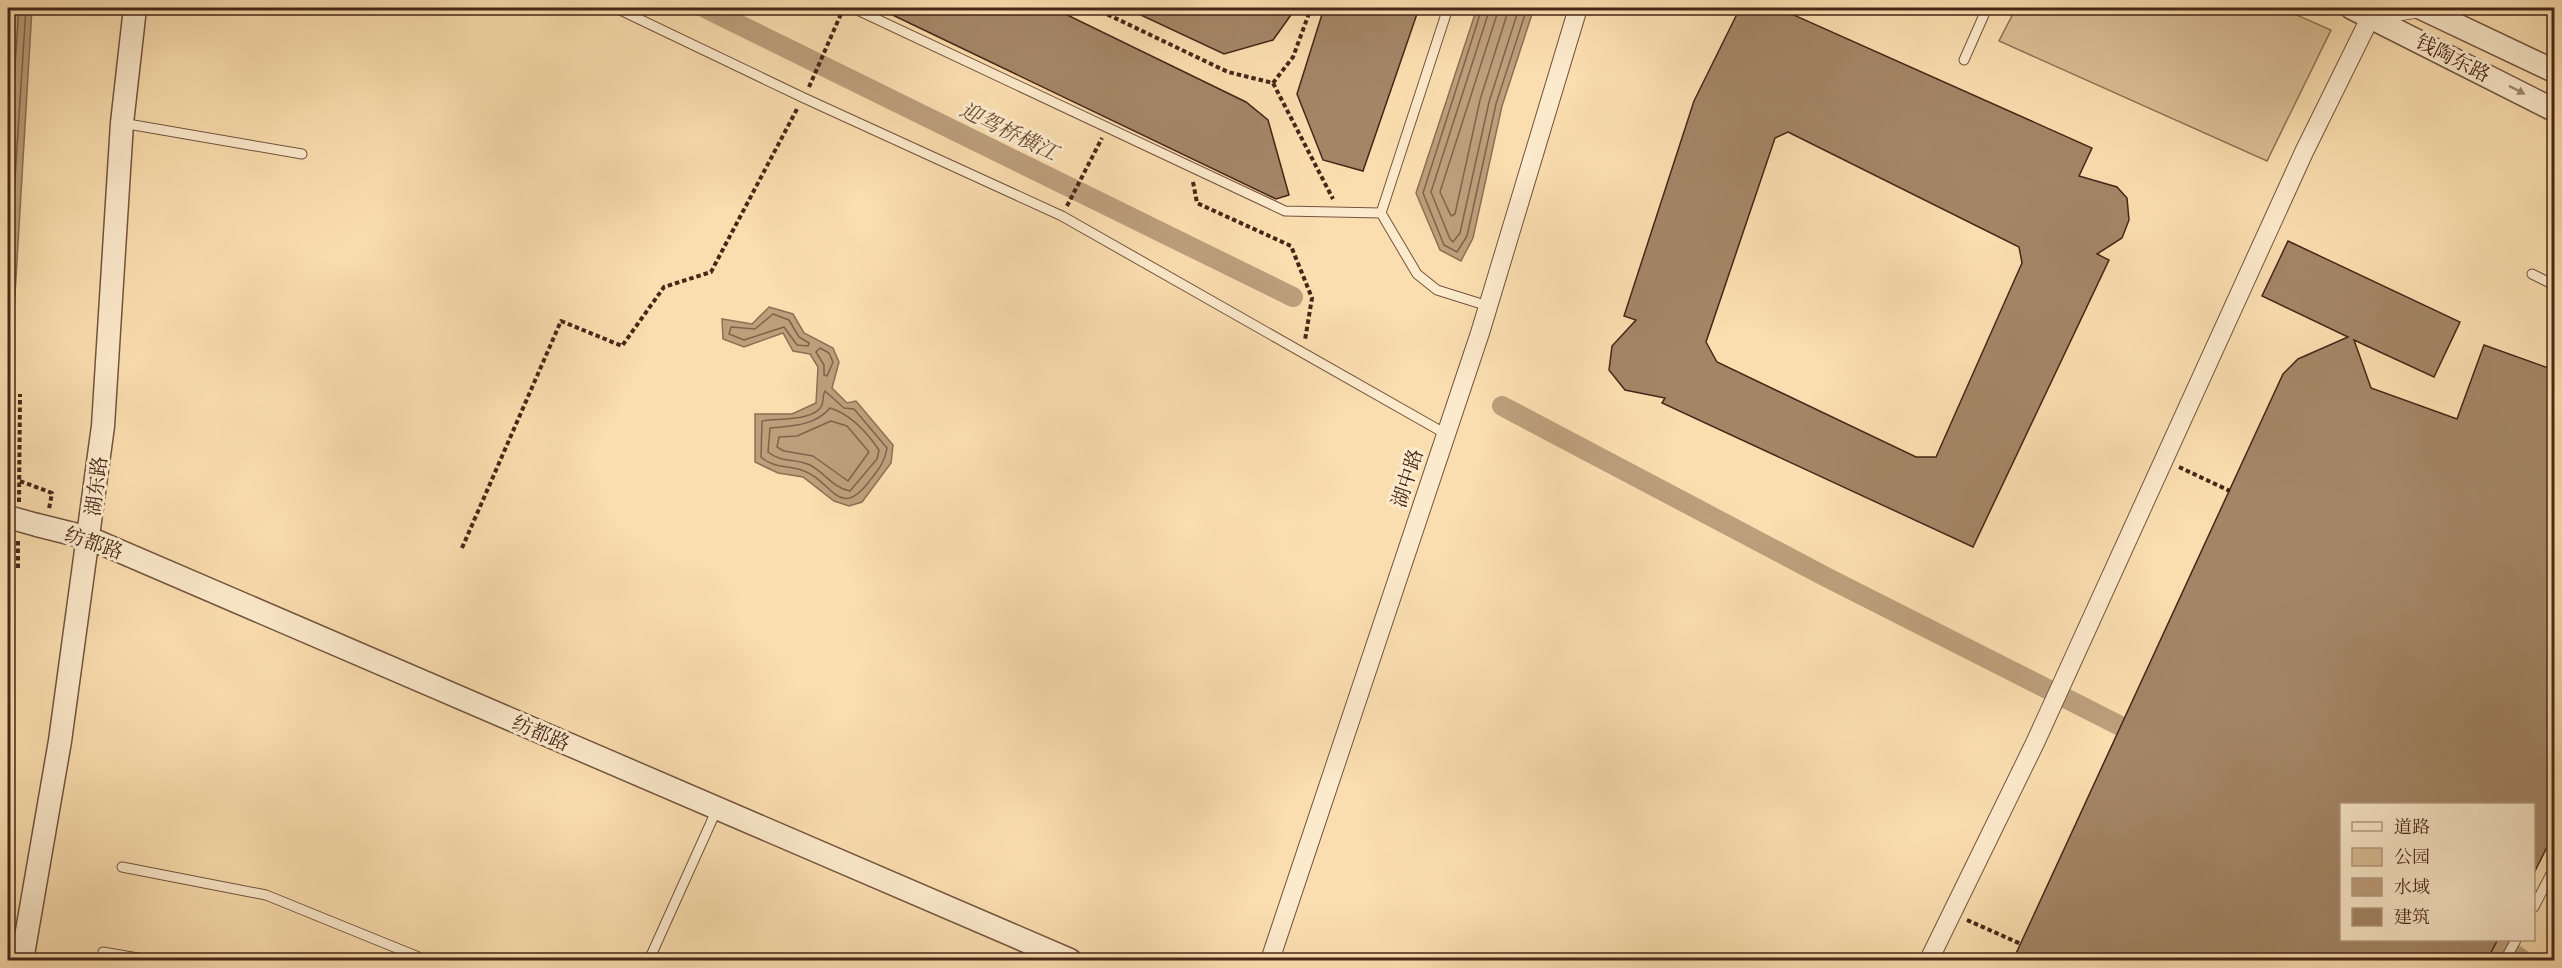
<svg xmlns="http://www.w3.org/2000/svg" width="2562" height="968" font-family="'Libre Caslon Text','Noto Serif SC',serif">
<rect width="100%" height="100%" fill="#fbdeb0"/>
<filter id="stains"><feTurbulence type="fractalNoise" baseFrequency=".00333" numOctaves="4"/><feColorMatrix values="0 0 0 0 .2 0 0 0 0 .09 0 0 0 0 .02 0 0 0 .5 -.17"/></filter>
<radialGradient id="worn" r=".72"><stop offset=".6" stop-color="#630" stop-opacity="0"/><stop offset="1" stop-color="#630" stop-opacity=".3"/></radialGradient>
<!-- green -->
<path fill="#dcbf96" stroke="#917256" stroke-width="1.5" d="M2016 8H2281L2331 30 2267 161 1999 41Z"/>
<!-- water -->
<path fill="#bd9f7c" stroke="#8d6f54" stroke-width="1.5" d="M8 8H32L8 412Z
M1477 8H1534L1502 106 1473 238 1461 261 1440 250 1416 193Z
M769 307 793 314 804 333 833 348 839 362 832 388 847 403 856 401 893 445 891 463 862 502 849 506 834 501 803 477 778 473 755 462V414H792L816 403 818 367 810 354 793 351 783 333 744 347 723 339 722 319 752 324Z"/>
<g fill="none" stroke-linecap="round" stroke-linejoin="round">
<!-- shore -->
<path stroke="#82624a" stroke-width="1.5" d="M1482 8 1423 193 1444 245 1457 252 1467 236 1496 104 1527 8
M1490 8 1431 192 1450 239 1453 242 1460 233 1489 102 1519 8
M1499 8 1440 192 1451 216 1455 214 1480 100 1509 8
M8 166 19 8
M8 287 26 8
M773 314 789 320 799 337 809 343 808 346 797 345 784 327 744 340 729 334 731 327 755 329Z
M820 348 829 353 833 362 827 376 824 375V365L816 352Z
M825 391 844 408 854 409 887 448C885 463 877 471 868 483 839 520 831 480 804 471 789 465 774 469 761 457L762 421C775 418 815 422 822 405 824 400 822 396 825 391Z
M830 408C850 414 866 431 879 450L877 459 850 491C833 488 824 472 810 465 796 458 781 463 768 452L770 428C791 426 815 426 830 408Z
M831 421 847 426 869 452 848 481 813 456 784 451 777 447 779 437 797 436Z"/>
<!-- canal -->
<path stroke="#bd9f7c" stroke-width="20" d="M705 8 1293 297
M1502 406 1826 577 2144 738
M2493 940 2523 960"/>
</g>
<!-- building -->
<path fill="#a48667" stroke="#462617" stroke-width="1.5" fill-rule="evenodd" d="M878 8H1053L1246 102 1268 120 1289 195 1276 199Z
M1126 8H1296L1273 40 1224 54Z
M1324 8H1419L1363 171 1323 160 1297 94Z
M1740 8H1778L2092 148 2079 176 2117 187 2127 198 2129 220 2122 238 2097 254 2109 260 1973 547 1662 403 1665 398 1625 390 1609 370 1612 346 1636 320 1624 316 1694 101ZM1788 132 2019 247 2022 263 1936 457H1916L1717 362 1706 342 1775 138Z
M2288 241 2460 322 2434 377 2354 340 2371 388 2457 419 2484 345 2554 370V833L2534 873V804H2342V939H2498L2487 960H2013L2283 374 2298 359 2348 337 2262 296Z"/>
<g fill="none" stroke-linecap="round" stroke-linejoin="round">
<!-- service casing -->
<g stroke="#73543d" stroke-width="11">
<path id="service" d="M616 8 804 98 1062 216 1446 434
M853 8 1285 211 1381 213 1417 274 1437 290 1488 306
M1964 60 1987 8
M122 123 302 154
M1381 213 1448 8
M2532 274 2554 285
M122 867 266 895 426 960
M2534 907 2554 868
M103 952 149 960
M649 960 717 809
M2505 960 2516 940"/>
</g>
<!-- minor casing -->
<g stroke="#73543d" stroke-width="20">
<path id="minor" d="M1270 960 1480 333 1578 8
M1929 960 2035 743 2304 152 2371 16 2420 8"/>
</g>
<!-- tertiary casing -->
<g stroke="#73543d" stroke-width="25">
<path id="tertiary" d="M2352 8 2554 110
M2421 8 2554 71
M37 525 89 538 1070 960
M22 960 60 741 103 426 122 123 135 8"/>
</g>
<!-- path -->
<path stroke="#462617" stroke-width="4" stroke-dasharray="4.5 3" stroke-linecap="butt" d="M1094 8 1228 72 1273 83 1333 199
M1273 83 1293 57 1311 8
M809 87 841 14
M1193 182 1197 203 1291 246 1312 298 1305 340
M1067 206 1102 138
M2179 467 2230 491
M20 481 52 493 49 509
M19 502 20 394
M462 548 561 321 622 346 664 287 711 272 797 109
M18 568V539
M1967 920 2021 944"/>
<!-- service -->
<use href="#service" stroke="#fceacc" stroke-width="9"/>
<!-- minor -->
<use href="#minor" stroke="#fceacc" stroke-width="18"/>
<!-- tertiary -->
<use href="#tertiary" stroke="#fceacc" stroke-width="22"/>
<!-- tertiary-bridge casing -->
<g stroke="#73543d" stroke-width="25" stroke-linecap="butt">
<path id="tertiary-bridge" d="M8 517 37 525"/>
</g>
<!-- tertiary-bridge -->
<use href="#tertiary-bridge" stroke="#fceacc" stroke-width="22"/>
</g>
<!-- one-way arrows -->
<defs><path id="oneway-solid" d="M-6-.8H1V-3.2L6.5 0L1 3.2V.8H-6Z" transform="scale(1.5)"/></defs>
<use fill="#a18872" href="#oneway-solid" transform="translate(2517 90) rotate(27)"/>
<g text-anchor="middle" dominant-baseline="central" stroke-width="6" stroke-linejoin="round" paint-order="stroke">
<!-- street labels -->
<g font-size="20" fill="#462617" stroke="#fceacc">
<text transform="translate(2453 58) rotate(27)">钱陶东路</text>
<text transform="translate(1407 478) rotate(-72)">湖中路</text>
<text transform="translate(96 486) rotate(-83)">湖东路</text>
<text transform="translate(94 543) rotate(19)">纺都路</text>
<text transform="translate(541 733) rotate(23)">纺都路</text>
</g>
<!-- water labels -->
<g font-size="21" font-style="italic" fill="#6a4a35" stroke="#fceacc">
<text transform="translate(1009 131) rotate(26)">迎驾桥横江</text>
</g>
</g>
<!-- margin -->
<rect width="2562" height="968" fill="none" stroke="#fbdeb0" stroke-width="30"/>
<rect x="9" y="9" width="2544" height="950" fill="none" stroke="#462617" stroke-width="3"/>
<rect x="15" y="15" width="2532" height="938" fill="none" stroke="#462617" stroke-width="1.5"/>
<!-- legend -->
<rect x="2340" y="803" width="195" height="138" fill="#fceacc" stroke="#b39c84" stroke-width="1.5"/>
<rect x="2352" y="822" width="30" height="9" fill="#fceacc" stroke="#b39c84" stroke-width="1.5"/>
<text x="2394" y="833" font-size="18" fill="#462617">道路</text>
<rect x="2352" y="848" width="30" height="18" fill="#dcbf96" stroke="#b39c84" stroke-width="1.5"/>
<text x="2394" y="863" font-size="18" fill="#462617">公园</text>
<rect x="2352" y="878" width="30" height="18" fill="#bd9f7c" stroke="#b39c84" stroke-width="1.5"/>
<text x="2394" y="893" font-size="18" fill="#462617">水域</text>
<rect x="2352" y="908" width="30" height="18" fill="#a48667" stroke="#b39c84" stroke-width="1.5"/>
<text x="2394" y="923" font-size="18" fill="#462617">建筑</text>
<rect width="100%" height="100%" filter="url(#stains)"/>
<rect width="100%" height="100%" fill="url(#worn)"/>
</svg>
